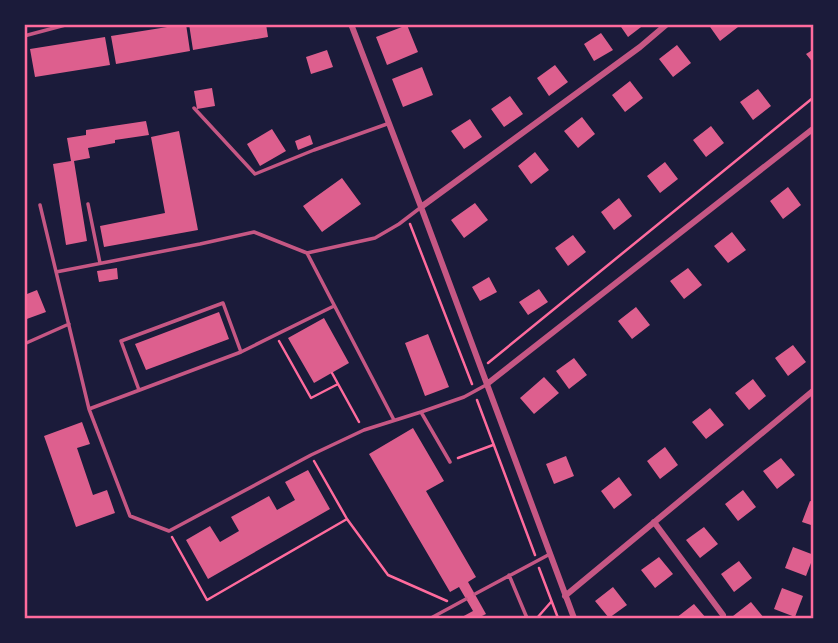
<svg xmlns="http://www.w3.org/2000/svg" width="838" height="643" font-family="'DejaVu Sans',sans-serif">
<rect width="100%" height="100%" fill="#1b1b3a"/>
<!-- building -->
<path fill="#dd5f8e" d="M186 24 190 51 116 64 111 36Z
M189 24H266L268 37 193 50Z
M619 24H645L628 37Z
M708 24H736L738 27 720 41Z
M407 25 418 52 387 65 376 37Z
M601 33 613 50 594 61 584 44Z
M105 37 110 65 35 77 30 49Z
M677 45 691 63 673 77 659 59Z
M814 49V64L806 54Z
M327 50 333 67 311 74 306 57Z
M555 65 568 82 549 96 537 78Z
M422 67 433 95 403 107 392 79Z
M630 81 643 98 625 112 612 95Z
M212 88 215 106 197 109 194 91Z
M758 89 771 106 753 120 740 102Z
M510 96 523 114 504 127 491 109Z
M582 117 595 134 578 148 564 131Z
M470 119 482 137 464 149 451 131Z
M146 121 149 135 115 140V143L88 148 90 158 74 161 87 241 66 245 53 164 71 161 67 138 86 135V130Z
M711 126 724 143 706 157 693 140Z
M272 129 286 151 260 166 247 144Z
M179 131 198 230 104 247 100 226 165 213 151 137Z
M310 135 313 144 298 150 295 141Z
M535 152 549 170 531 184 518 166Z
M665 162 678 179 660 193 647 176Z
M342 178 361 204 322 232 303 206Z
M788 187 801 205 783 219 770 201Z
M619 198 632 216 614 230 601 212Z
M475 203 488 220 464 238 451 220Z
M732 232 746 250 728 263 714 246Z
M573 235 586 252 568 266 555 248Z
M117 268 118 279 99 282 97 271Z
M688 268 702 285 684 299 670 281Z
M489 277 497 292 480 301 472 287Z
M24 287 27 294 37 290 46 312 24 320Z
M539 289 548 302 528 315 519 302Z
M636 307 650 325 632 339 618 321Z
M219 312 229 339 146 370 135 344Z
M324 318 349 363 314 383 288 338Z
M428 334 449 387 425 396 405 343Z
M793 345 806 362 788 376 775 358Z
M574 358 587 375 569 389 556 371Z
M544 377 559 393 534 414 520 398Z
M753 379 766 396 749 410 735 393Z
M710 408 724 425 706 439 692 422Z
M82 422 90 444 77 448 93 495 107 490 115 513 76 527 44 436Z
M413 428 444 481 426 491 476 577 468 582 486 614 478 618H460L473 611 459 587 450 592 369 454Z
M665 447 678 465 660 479 647 461Z
M566 456 574 476 554 484 546 464Z
M781 458 795 475 777 489 763 471Z
M308 470 330 509 208 579 186 540 210 526 220 542 239 531 231 517 269 496 277 510 295 500 285 482Z
M619 477 632 495 614 509 601 491Z
M743 490 756 507 738 521 725 504Z
M810 501 814 502V526L802 522Z
M704 527 718 544 700 558 686 540Z
M793 547 814 555 806 576 785 568Z
M659 557 673 574 655 588 641 570Z
M739 561 752 578 734 592 721 574Z
M613 587 627 605 609 618 595 601Z
M782 588 803 596 795 617 774 609Z
M751 602 764 618H735L733 616Z
M694 604 706 618H676Z"/>
<g fill="none" stroke-linecap="round" stroke-linejoin="round">
<!-- path -->
<path stroke="#ff6b9d" stroke-width="2.5" d="M410 224 472 384
M279 341 311 398 338 384
M488 363 814 97
M332 373 359 422
M477 400 535 555
M458 458 493 445
M314 461 347 519 388 575 447 601
M172 537 207 600 347 519
M539 568 558 618
M537 618 551 602"/>
<!-- service -->
<path stroke="#c65784" stroke-width="3.5" d="M24 36 69 24
M194 108 255 174 314 150 387 124
M88 204 100 263
M40 205 89 409 130 516 169 531 311 455 364 430 421 412 464 397 486 385
M307 253 394 420
M56 272 200 244 254 232 307 253 375 238 399 224 420 208
M24 344 69 324
M139 390 121 341 223 303 241 352
M89 409 241 352 334 306
M421 412 450 462
M509 575 527 618
M475 594 550 554
M431 618 466 599"/>
<!-- minor -->
<path stroke="#c65784" stroke-width="6" d="M351 24 421 207 574 618
M421 207 640 47 667 24
M487 384 814 128
M654 522 723 615
M565 596 814 390"/>
</g>
<!-- border -->
<rect width="838" height="643" fill="none" stroke="#1b1b3a" stroke-width="52"/>
<rect x="26" y="26" width="786" height="591" fill="none" stroke="#ff6b9d" stroke-width="2.5"/>
</svg>
